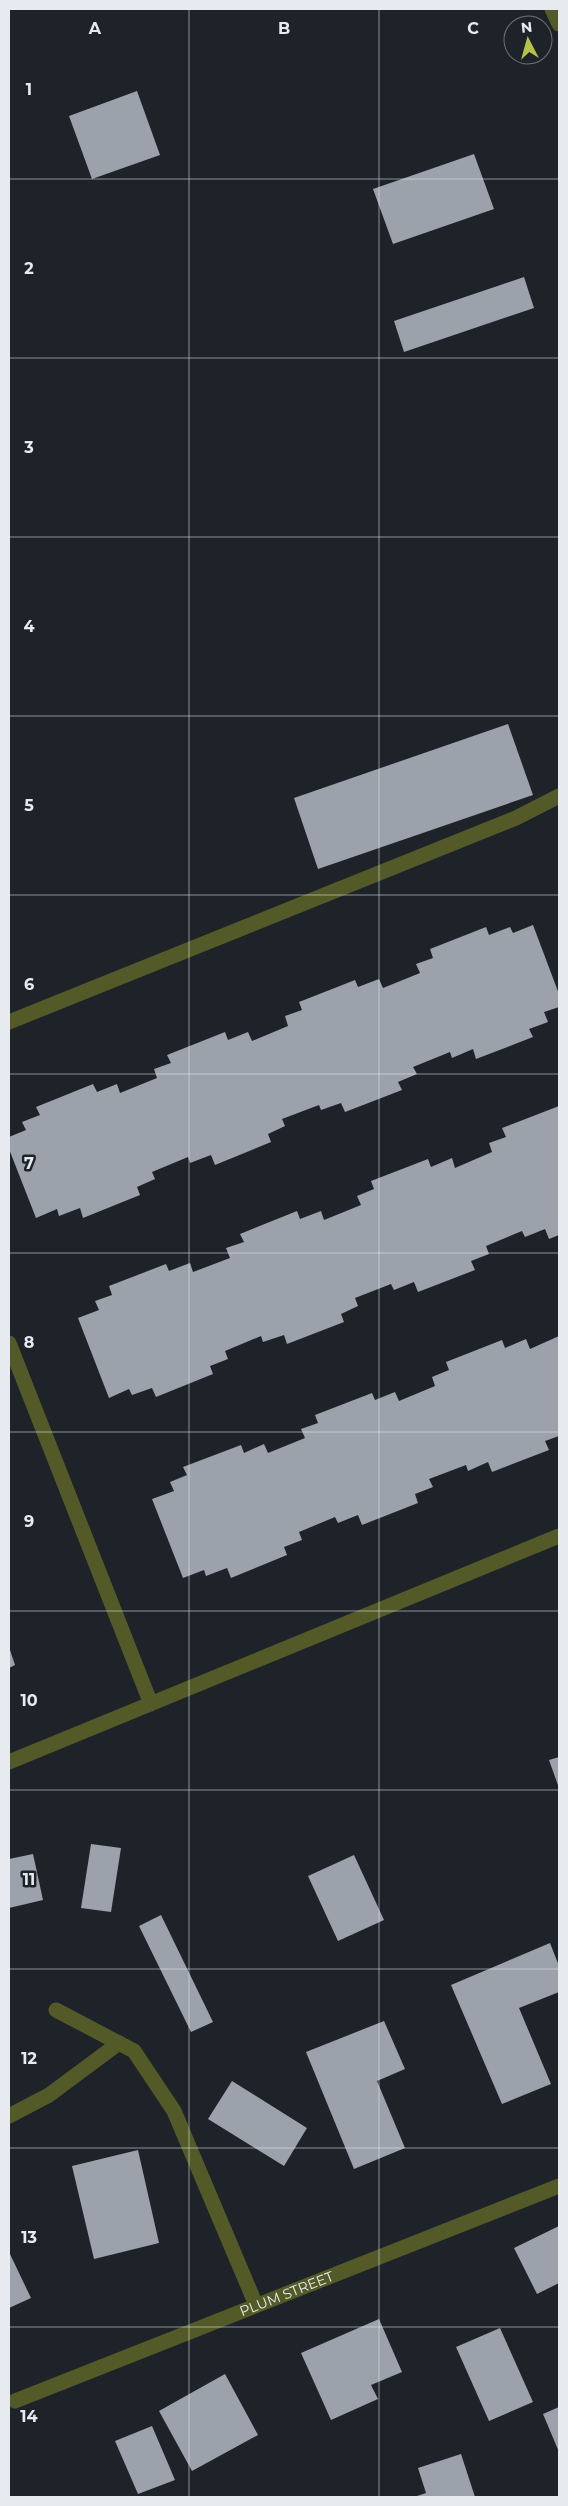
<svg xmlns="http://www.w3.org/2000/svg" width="568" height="2506" font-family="Montserrat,sans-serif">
<rect width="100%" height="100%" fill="#1e232a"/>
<!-- building -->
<path fill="#9ba2ab" d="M137 91 160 155 92 179 69 116Z
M474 154 494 209 393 244 373 189Z
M524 277 534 308 404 352 394 321Z
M508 724 533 795 318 869 294 798Z
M533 925 559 994V1007L544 1012 548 1022 529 1029 533 1037 476 1059 473 1049 452 1058 450 1052 413 1067 417 1074 398 1082 402 1090 345 1112 341 1103 321 1110 319 1105 282 1119 285 1126 268 1134 271 1142 215 1165 211 1155 190 1163 188 1157 152 1172 155 1179 137 1187 140 1195 83 1218 80 1208 59 1216 57 1209 36 1218 9 1149V1137L26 1130 22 1122 40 1115 36 1107 93 1084 97 1092 117 1084 120 1093 157 1078 154 1069 171 1063 167 1055 225 1032 228 1040 248 1032 252 1041 288 1026 285 1016 302 1010 299 1002 355 980 358 987 379 979 383 988 420 973 416 964 433 958 430 949 486 927 489 935 510 927 513 933Z
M559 1106V1235L549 1239 545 1229 525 1237 522 1231 486 1246 489 1254 471 1261 475 1270 418 1292 414 1282 394 1290 391 1284 355 1298 358 1306 341 1314 344 1322 287 1344 284 1335 263 1342 261 1336 225 1351 228 1359 210 1366 213 1374 156 1397 152 1388 132 1395 129 1389 109 1398 78 1318 99 1310 95 1301 112 1295 109 1286 166 1264 169 1271 190 1263 193 1272 230 1258 226 1248 244 1242 240 1234 297 1211 300 1219 321 1211 324 1220 361 1205 357 1196 374 1189 371 1181 428 1159 431 1167 452 1158 455 1168 492 1152 489 1143 506 1137 502 1128Z
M559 1336V1436L545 1441 549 1450 492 1472 488 1462 468 1471 466 1465 429 1479 433 1487 415 1494 418 1503 362 1525 358 1515 338 1523 335 1517 299 1532 302 1540 284 1547 287 1555 231 1578 227 1568 206 1576 204 1570 183 1578 152 1499 174 1491 170 1482 187 1475 183 1467 241 1445 244 1453 264 1444 268 1453 305 1438 301 1429 318 1423 315 1415 372 1393 375 1400 395 1392 399 1401 435 1386 432 1377 449 1370 446 1362 502 1340 505 1348 526 1339 530 1349Z
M9 1647 15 1665 9 1668Z
M559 1757V1788L549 1760Z
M91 1844 121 1848 111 1912 81 1908Z
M33 1854 43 1900 9 1908V1859Z
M354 1855 384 1920 338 1941 308 1876Z
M161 1915 213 2022 191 2032 139 1926Z
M550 1943 559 1966V1992L519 2008 551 2084 502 2104 451 1985Z
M384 2021 405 2069 377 2081 405 2148 354 2169 306 2052Z
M232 2081 307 2128 284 2166 208 2119Z
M138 2150 159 2243 94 2259 72 2166Z
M559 2226V2283L537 2294 514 2248Z
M9 2252 31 2298 9 2308Z
M379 2319 402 2372 371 2385 378 2399 331 2420 301 2353Z
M500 2328 533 2402 489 2421 456 2347Z
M225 2374 258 2435 192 2471 159 2411Z
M559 2407V2452L543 2414Z
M152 2426 175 2480 138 2494 115 2441Z
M461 2454 475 2497H414L426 2493 418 2468Z"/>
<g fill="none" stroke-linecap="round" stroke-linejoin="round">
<!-- service -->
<path stroke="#535a27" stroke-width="15" d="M9 1022 516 818 559 796
M9 1343 151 1704
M9 1762 559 1536
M9 2116 49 2095 119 2043"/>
<!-- minor -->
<g stroke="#535a27" stroke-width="15">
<path d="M56 2010 134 2051 174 2111 256 2305"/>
<path id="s1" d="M15 2401 559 2186"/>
</g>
<!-- tertiary -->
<path stroke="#535a27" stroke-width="15" d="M552 9 559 24"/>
</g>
<!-- grid -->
<path fill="none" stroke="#e7ebf0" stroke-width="1" stroke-opacity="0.55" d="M189 9V2497M379 9V2497M9 179H559M9 358H559M9 537H559M9 716H559M9 895H559M9 1074H559M9 1253H559M9 1432H559M9 1611H559M9 1790H559M9 1969H559M9 2148H559M9 2327H559"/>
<g text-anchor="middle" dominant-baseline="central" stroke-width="5" stroke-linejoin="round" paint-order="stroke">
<!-- street labels -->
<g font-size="14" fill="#e7ebf0" stroke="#1e232a">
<text stroke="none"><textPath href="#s1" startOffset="292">PLUM STREET</textPath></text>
</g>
</g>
<g font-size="16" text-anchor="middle" font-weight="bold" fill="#e7ebf0" stroke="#1e232a" stroke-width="5" stroke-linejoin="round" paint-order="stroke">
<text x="95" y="34">A</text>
<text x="284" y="34">B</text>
<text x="473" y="34">C</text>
<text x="29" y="95">1</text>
<text x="29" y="274">2</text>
<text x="29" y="453">3</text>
<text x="29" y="632">4</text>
<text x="29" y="811">5</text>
<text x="29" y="990">6</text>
<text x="29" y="1169">7</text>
<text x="29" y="1348">8</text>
<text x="29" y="1527">9</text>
<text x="29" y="1706">10</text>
<text x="29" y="1885">11</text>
<text x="29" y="2064">12</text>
<text x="29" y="2243">13</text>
<text x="29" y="2422">14</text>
</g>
<!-- border -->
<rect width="568" height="2506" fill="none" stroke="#e7ebf0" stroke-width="20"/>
<!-- north arrow -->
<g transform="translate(528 40) rotate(354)"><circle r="24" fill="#1e232a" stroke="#6e7379"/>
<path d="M0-4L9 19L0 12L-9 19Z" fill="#b4c24a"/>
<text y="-8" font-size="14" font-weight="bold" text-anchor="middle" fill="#e7ebf0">N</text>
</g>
</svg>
